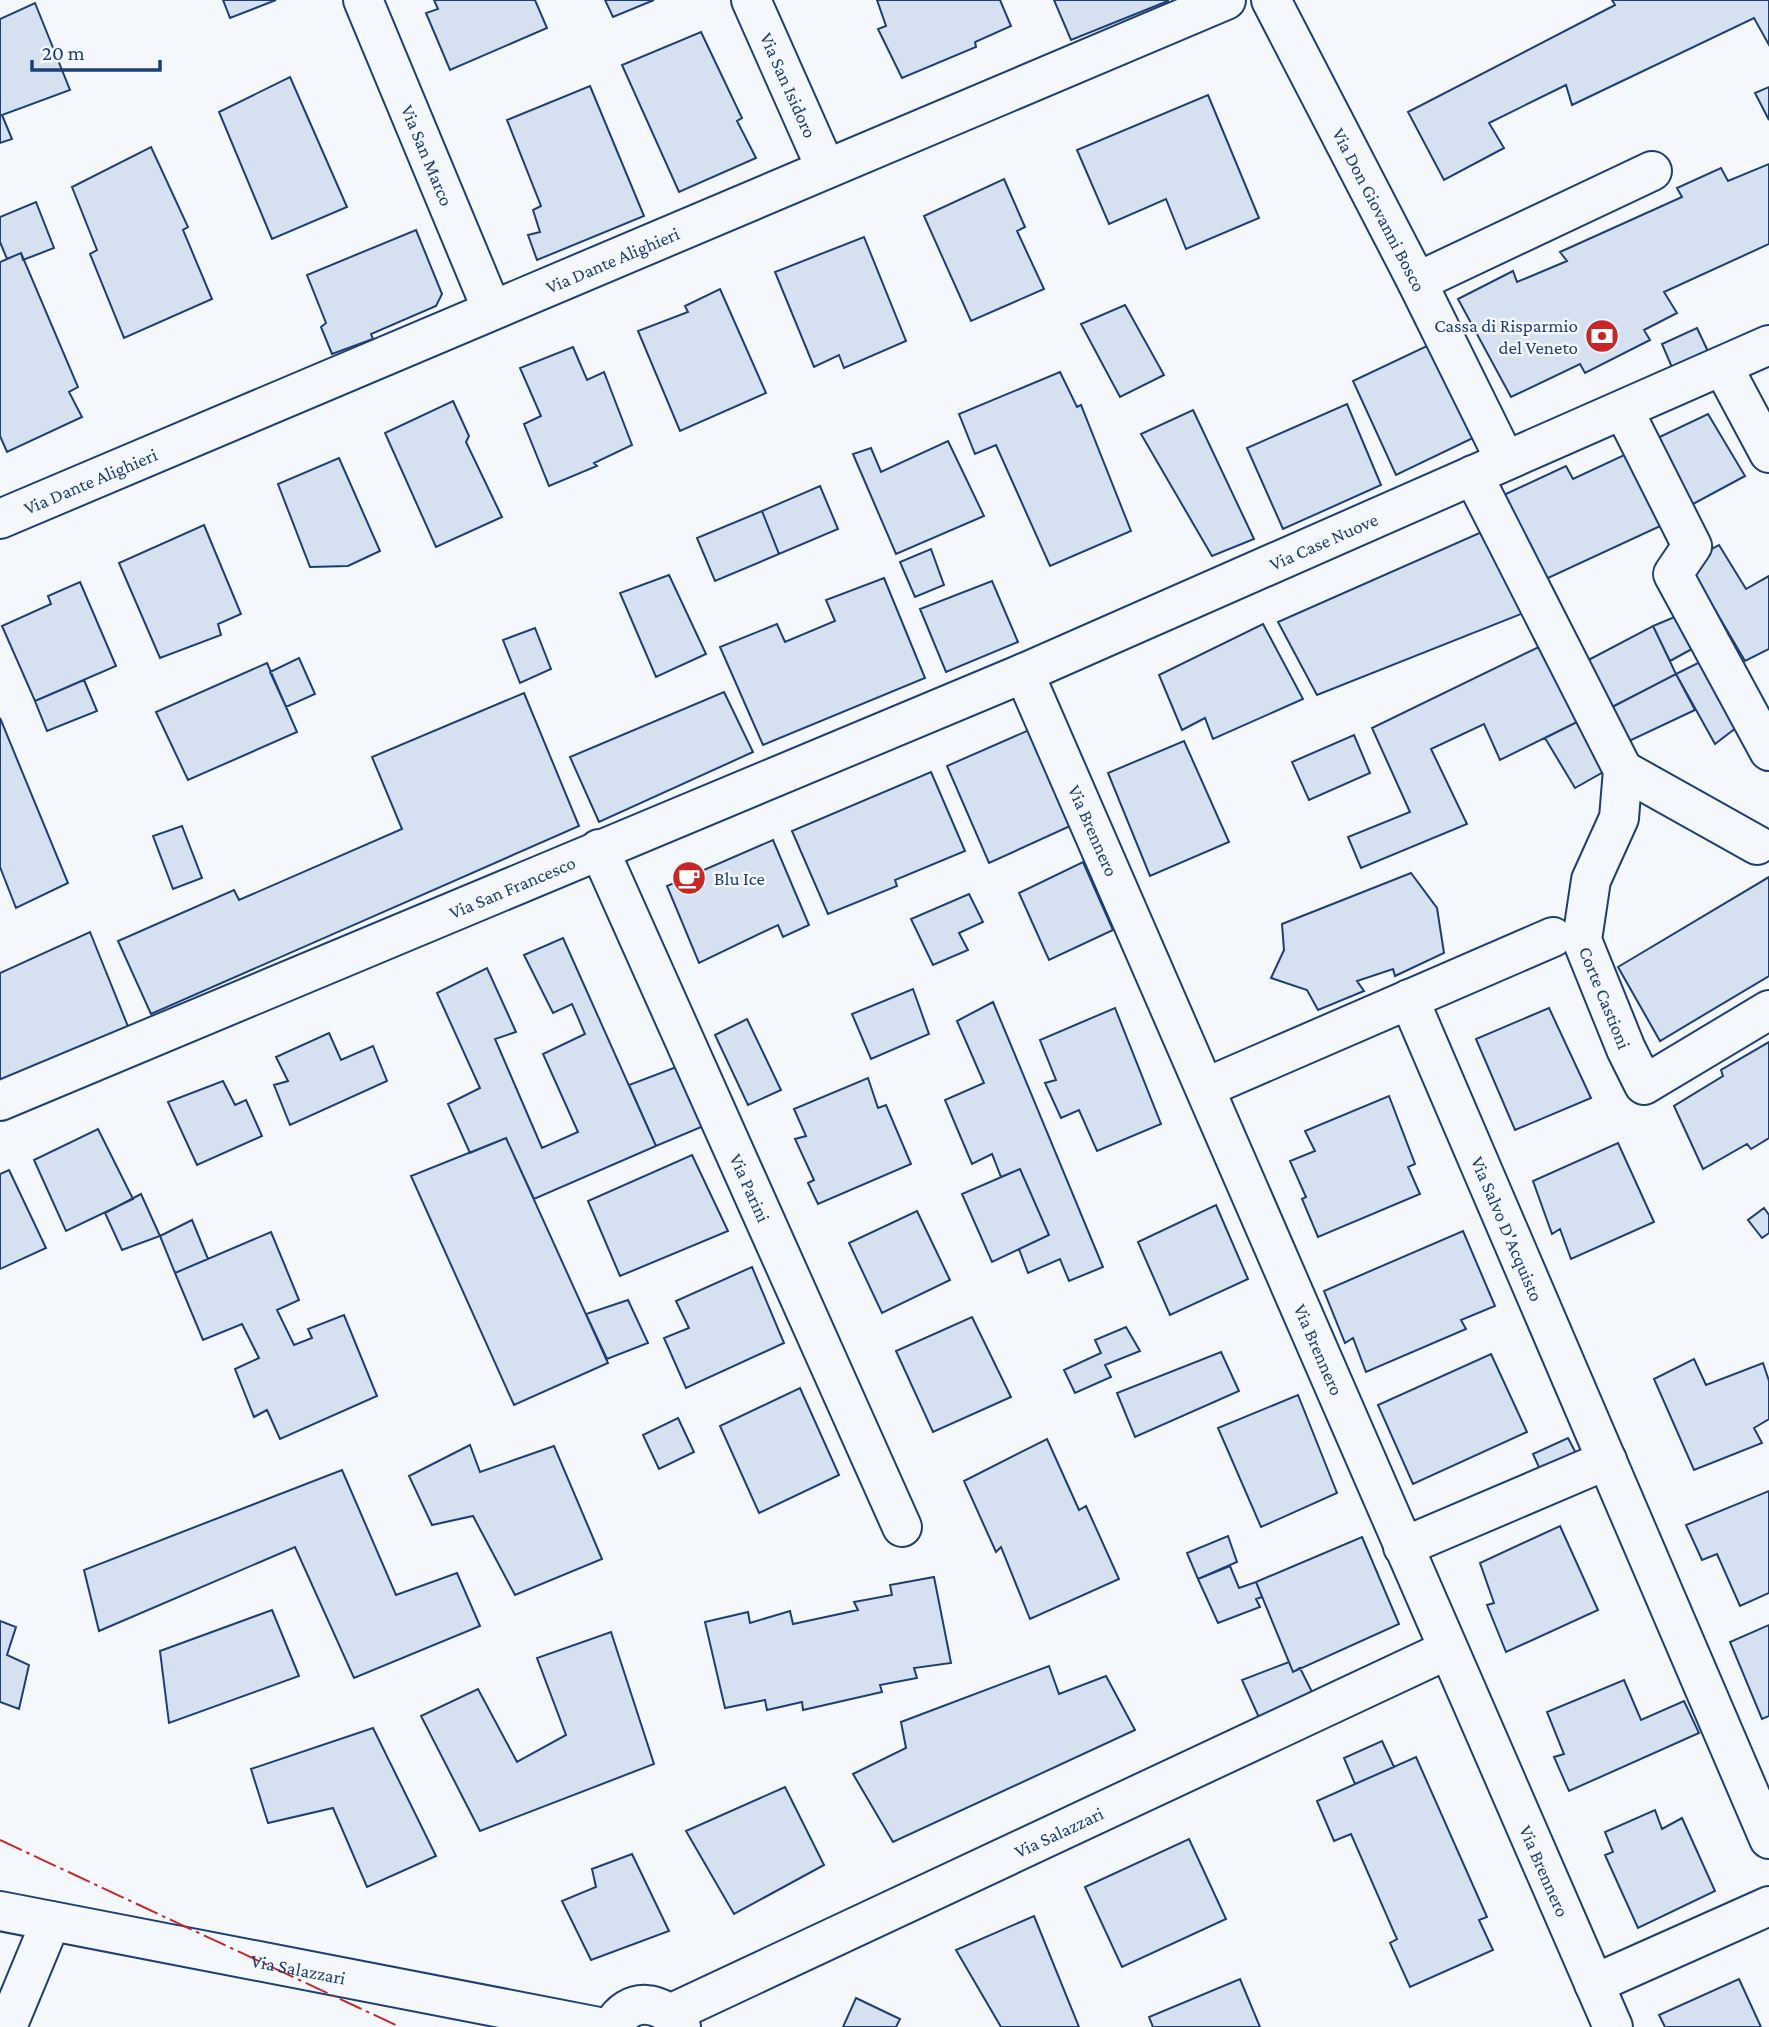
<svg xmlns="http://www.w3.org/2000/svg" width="1769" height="2027" font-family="'Crimson Pro',serif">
<rect width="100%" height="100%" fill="#f4f7fb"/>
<!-- building -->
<path fill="#d5e0f0" stroke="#1d3f73" stroke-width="2" d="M223 0H276L230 18Z
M434 0H535L547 28 450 70 426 13 438 9Z
M605 0H654L613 17Z
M877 0H1000L1011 26 975 42 976 47 902 78 878 29 886 26Z
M1054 0H1168V1L1071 40Z
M1612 0H1769V45L1754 18 1572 105 1566 85 1489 123 1504 148 1444 180 1408 112 1615 5Z
M35 3 70 90 2 115 12 139 0 143V19Z
M701 32 742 118 737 121 756 158 679 192 622 65Z
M290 77 347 207 272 239 219 112Z
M590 86 644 216 537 260 528 235 540 232 533 210 541 206 507 120Z
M1769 87V120L1755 93Z
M1208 95 1259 218 1186 249 1166 199 1109 224 1077 150Z
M151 147 188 227 183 230 212 299 124 338 90 254 97 250 72 187Z
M1769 164V244L1664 292 1677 313 1644 330 1650 340 1585 373 1580 364 1511 397 1458 299 1513 271 1517 282 1567 261 1560 252 1682 197 1677 188 1721 168 1728 181Z
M1004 179 1025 227 1017 231 1044 289 971 321 924 216Z
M36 202 54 248 23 260 21 253 7 259 0 242V217Z
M416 230 442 294 436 306 371 334 373 339 332 354 321 327 326 323 307 275Z
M864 237 906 341 844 368 839 355 814 367 775 272Z
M21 253 78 387 69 392 82 417 7 452 0 436V262Z
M720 289 766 393 680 431 638 331 688 312 685 306Z
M1125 305 1164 375 1120 397 1081 324Z
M1697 328 1713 362 1677 379 1662 344Z
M1431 344 1475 437 1396 475 1353 381Z
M573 347 587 380 604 372 632 445 594 463 597 466 549 486 524 424 541 416 520 368Z
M1060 372 1077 407 1081 405 1131 531 1050 566 996 445 975 454 959 414Z
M453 401 469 436 466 442 502 517 436 547 385 433Z
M1347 404 1381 485 1283 529 1247 448Z
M1193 410 1254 539 1212 556 1141 434Z
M1708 414 1745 476 1682 510 1647 443Z
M948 441 984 516 896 554 853 454 871 448 881 472Z
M1635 450 1669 522 1533 585 1493 500 1566 466 1573 479Z
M339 458 380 551 348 566 310 567 278 484Z
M820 486 838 529 779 554 762 511Z
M762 511 779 554 715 581 697 538Z
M204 525 241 614 218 624 221 635 160 658 119 563Z
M1493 527 1536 608 1317 695 1278 622Z
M1719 545 1746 589 1769 576V649L1745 661 1687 562Z
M931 549 944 585 915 597 900 562Z
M669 575 706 654 656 677 620 593Z
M884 578 925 678 763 745 720 647 777 624 785 642 835 621 826 600Z
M992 581 1018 642 946 672 920 609Z
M80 582 116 666 35 701 2 626 51 604 48 596Z
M1684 613 1701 644 1670 661 1653 626Z
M1263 624 1303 699 1213 739 1205 718 1182 730 1159 675Z
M1653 626 1676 674 1603 712 1577 666Z
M535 628 551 669 520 683 503 640Z
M1547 643 1581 720 1500 760 1484 724 1431 749 1467 824 1361 868 1348 837 1410 812 1372 728Z
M1710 657 1745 721 1715 744 1676 674Z
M299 658 315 694 286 707 270 672Z
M267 663 297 732 188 780 156 712Z
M1676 674 1695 710 1625 743 1608 709Z
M84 680 97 711 47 731 35 701Z
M724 692 753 752 599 822 570 757Z
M524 693 579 826 151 1014 118 941 234 890 239 900 402 829 372 757Z
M0 718 68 883 16 908 0 867Z
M1581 720 1605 771 1575 788 1545 738Z
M1036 727 1079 822 989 863 947 766Z
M1354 735 1370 773 1309 800 1292 762Z
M1184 741 1229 842 1150 876 1108 773Z
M931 772 965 851 895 880 897 886 828 914 792 831Z
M182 826 202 878 173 889 153 836Z
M773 840 809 925 783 937 778 925 699 963 667 886Z
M1083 862 1113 930 1049 960 1019 893Z
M1411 873 1437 908 1444 953 1395 976 1393 969 1357 981 1364 991 1318 1010 1307 990 1271 978 1284 950 1282 924Z
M1769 877V976L1660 1041 1618 967Z
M969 894 983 922 959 933 968 950 933 965 911 919Z
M90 932 129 1029 0 1080V973Z
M563 938 656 1146 534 1199 506 1138 470 1153 448 1104 480 1088 437 993 487 968 516 1032 495 1039 542 1148 578 1132 543 1054 585 1034 572 1004 553 1013 524 955Z
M913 989 929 1034 871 1059 852 1014Z
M993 1002 1103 1267 1069 1281 1060 1259 1028 1273 1019 1249 1049 1235 1020 1169 1001 1177 992 1154 972 1164 945 1100 984 1083 957 1021Z
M1115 1008 1161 1124 1097 1151 1079 1110 1061 1118 1045 1083 1056 1080 1040 1040Z
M1549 1008 1591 1098 1515 1130 1476 1039Z
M747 1019 781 1090 748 1105 715 1035Z
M329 1033 341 1060 373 1046 387 1081 290 1125 274 1085 288 1081 276 1057Z
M1769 1042V1138L1751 1149 1747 1144 1703 1169 1674 1106 1723 1076 1721 1070Z
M679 1066 706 1125 656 1146 629 1085Z
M868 1078 878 1108 886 1105 911 1164 818 1204 808 1183 814 1180 795 1139 806 1136 794 1109Z
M223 1081 235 1105 246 1100 262 1136 197 1165 168 1102Z
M1389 1096 1415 1164 1408 1167 1420 1194 1318 1237 1302 1199 1306 1197 1290 1161 1315 1151 1305 1131Z
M98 1129 133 1199 66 1231 34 1160Z
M506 1138 608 1363 514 1405 411 1176Z
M1618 1143 1654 1222 1571 1259 1560 1229 1552 1234 1533 1181Z
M692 1155 728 1231 620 1276 588 1201Z
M1020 1169 1049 1235 992 1262 962 1194Z
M9 1170 46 1248 0 1269V1174Z
M141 1194 160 1236 122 1250 105 1213Z
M1216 1205 1248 1279 1170 1315 1138 1242Z
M1764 1208 1769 1215V1233L1762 1238 1748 1220Z
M917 1211 950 1280 882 1313 849 1243Z
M192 1220 208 1259 175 1273 160 1236Z
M1463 1231 1495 1306 1461 1320 1466 1329 1366 1372 1353 1338 1345 1343 1324 1291Z
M271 1232 299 1300 277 1310 294 1345 312 1338 308 1329 344 1315 377 1396 280 1439 267 1410 254 1417 235 1369 259 1358 242 1324 203 1340 175 1273Z
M752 1267 784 1343 686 1388 664 1338 689 1328 676 1301Z
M628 1300 648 1343 607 1359 586 1314Z
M972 1317 1011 1397 933 1432 896 1351Z
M1126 1327 1140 1351 1105 1365 1111 1377 1075 1393 1064 1370 1101 1353 1095 1340Z
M1221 1352 1239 1391 1135 1437 1117 1393Z
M1491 1354 1527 1432 1413 1484 1378 1405Z
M1694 1359 1706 1385 1763 1363 1769 1381V1419L1754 1428 1762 1443 1694 1470 1654 1379Z
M800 1388 839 1475 759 1513 720 1426Z
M1298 1395 1337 1493 1261 1527 1218 1428Z
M678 1418 694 1452 659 1469 643 1435Z
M1568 1438 1578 1457 1542 1474 1533 1454Z
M1047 1439 1079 1510 1086 1506 1119 1579 1030 1619 1001 1547 996 1552 964 1481Z
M470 1445 480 1472 554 1446 602 1559 515 1595 473 1516 432 1525 409 1476Z
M342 1470 396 1595 457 1573 480 1626 354 1678 295 1547 99 1631 84 1570Z
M1769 1491V1593L1740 1606 1717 1554 1702 1560 1686 1525Z
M1560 1526 1598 1610 1506 1652 1487 1605 1494 1603 1480 1563Z
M1228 1536 1237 1562 1198 1579 1187 1553Z
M1362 1537 1399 1624 1293 1672 1256 1582Z
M1230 1566 1239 1588 1256 1582 1262 1597 1256 1599 1260 1607 1218 1623 1198 1579Z
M934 1577 951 1663 914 1668 917 1678 880 1685 882 1692 803 1710 802 1702 767 1710 765 1700 725 1708 705 1622 748 1612 750 1623 790 1611 793 1624 858 1610 854 1602 892 1595 890 1585Z
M272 1610 299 1676 169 1723 160 1651Z
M0 1621 16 1627 7 1655 29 1665 19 1709 0 1702Z
M1769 1625V1716L1762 1719 1730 1642Z
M611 1632 654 1764 480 1831 421 1716 478 1689 517 1762 566 1735 537 1658Z
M1289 1662 1293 1672 1300 1668 1315 1698 1261 1722 1242 1680Z
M1049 1666 1059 1694 1106 1676 1135 1730 893 1842 853 1774 906 1748 901 1722Z
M1624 1680 1641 1720 1684 1701 1699 1733 1569 1791 1554 1757 1564 1754 1547 1712Z
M373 1728 436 1856 367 1887 333 1808 268 1823 251 1769Z
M1382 1741 1394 1767 1355 1784 1344 1758Z
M1416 1757 1487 1917 1479 1920 1493 1950 1410 1987 1390 1943 1397 1939 1351 1834 1334 1841 1317 1801Z
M785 1787 824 1865 734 1914 686 1831Z
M1655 1810 1662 1829 1682 1818 1715 1891 1638 1928 1605 1855 1613 1852 1605 1832Z
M1189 1839 1226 1919 1122 1967 1085 1887Z
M632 1854 669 1931 591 1960 562 1901 596 1887 592 1869Z
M1034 1916 1079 2027H1001L956 1950Z
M1240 1979 1260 2027H1153L1149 2017Z
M1739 1979 1761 2027H1665L1659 2015Z
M856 1998 900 2019 896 2027H843Z"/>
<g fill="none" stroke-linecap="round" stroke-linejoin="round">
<!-- street casing -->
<g stroke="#1d3f73" stroke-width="42">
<g id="street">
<path id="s1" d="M363 0 492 310"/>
<path id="s2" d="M751 0 826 169"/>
<path d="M1417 282 1652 171"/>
<path d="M1723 367 1769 453"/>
<path d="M1624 411 1692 546 1673 574 1769 751"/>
<path id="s3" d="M1473 475 1623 770 1619 818 1591 880 1582 940 1626 1049 1644 1085 1769 1010"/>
<path id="s4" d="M0 519 1226 0"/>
<path id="s5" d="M1024 673C1224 1123 1415 1577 1613 2027"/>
<path d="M1623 770 1757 845"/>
<path id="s6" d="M599 849 902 1527"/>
<path id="s7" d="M1409 999 1769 1839"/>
<path d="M1207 1087 1553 937"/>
<path d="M1403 1547 1607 1460"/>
<path id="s8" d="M0 1911 599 2027"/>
<path d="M1594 1984 1769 1906"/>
<path id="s9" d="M672 2013 1447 1650"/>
<path d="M7 2027 51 1921"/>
<path d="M612 2027C629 1995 663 2000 681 2027"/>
</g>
</g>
<!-- secondary casing -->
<g stroke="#1d3f73" stroke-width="42">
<g id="secondary">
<path id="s10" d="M1271 0 1417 282 1505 460"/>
<path id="s11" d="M0 1101 1024 673 1769 345"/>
</g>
</g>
<!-- street -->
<use href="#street" stroke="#f4f7fb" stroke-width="38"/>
<!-- secondary -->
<use href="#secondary" stroke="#f4f7fb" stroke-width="38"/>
<!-- power -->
<path stroke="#c62828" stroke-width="2" stroke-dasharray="24 5 3.5 5" stroke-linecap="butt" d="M0 1840 400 2027"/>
</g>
<!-- icons -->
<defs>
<g id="bank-disc" transform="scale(1.75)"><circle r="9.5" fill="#c62828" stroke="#f4f7fb"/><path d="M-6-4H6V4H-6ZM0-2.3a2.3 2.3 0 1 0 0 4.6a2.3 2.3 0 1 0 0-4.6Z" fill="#fff"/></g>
<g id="cafe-disc" transform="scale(1.75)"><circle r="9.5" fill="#c62828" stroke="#f4f7fb"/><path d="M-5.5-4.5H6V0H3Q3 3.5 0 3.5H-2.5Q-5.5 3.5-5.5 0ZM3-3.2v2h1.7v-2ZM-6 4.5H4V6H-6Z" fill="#fff"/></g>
</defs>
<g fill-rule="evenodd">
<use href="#bank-disc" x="1602" y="336"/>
<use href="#cafe-disc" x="689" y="878"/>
</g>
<g text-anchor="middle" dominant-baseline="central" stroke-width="5" stroke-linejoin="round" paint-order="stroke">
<!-- street labels -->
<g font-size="19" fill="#1d3f73" stroke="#f4f7fb">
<text stroke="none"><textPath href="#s2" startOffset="93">Via San Isidoro</textPath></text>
<text stroke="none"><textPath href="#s1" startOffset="168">Via San Marco</textPath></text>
<text stroke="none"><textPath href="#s10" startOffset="236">Via Don Giovanni Bosco</textPath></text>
<text stroke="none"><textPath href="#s4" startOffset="665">Via Dante Alighieri</textPath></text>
<text stroke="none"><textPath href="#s4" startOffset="98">Via Dante Alighieri</textPath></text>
<text stroke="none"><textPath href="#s11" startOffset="1437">Via Case Nuove</textPath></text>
<text stroke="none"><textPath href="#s5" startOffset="172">Via Brennero</textPath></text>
<text stroke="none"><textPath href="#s11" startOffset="555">Via San Francesco</textPath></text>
<text stroke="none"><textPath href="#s3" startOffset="570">Corte Castioni</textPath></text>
<text stroke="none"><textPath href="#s6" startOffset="371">Via Parini</textPath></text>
<text stroke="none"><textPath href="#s7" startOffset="250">Via Salvo D'Acquisto</textPath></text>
<text stroke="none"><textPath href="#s5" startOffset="738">Via Brennero</textPath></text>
<text stroke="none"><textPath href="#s9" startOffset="427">Via Salazzari</textPath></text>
<text stroke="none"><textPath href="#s5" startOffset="1306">Via Brennero</textPath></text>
<text stroke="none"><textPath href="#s8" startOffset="304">Via Salazzari</textPath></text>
</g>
<!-- poi labels -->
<g font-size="19" fill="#1d3f73" stroke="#f4f7fb" text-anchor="end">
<text x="1578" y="325">Cassa di Risparmio<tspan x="1578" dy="22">del Veneto</tspan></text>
<text x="714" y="878" text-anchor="start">Blu Ice</text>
</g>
</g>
<!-- scale -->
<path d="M32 60v10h128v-10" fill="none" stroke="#1d3f73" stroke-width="3.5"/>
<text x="42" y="60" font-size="21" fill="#1d3f73" stroke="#f4f7fb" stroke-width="5" paint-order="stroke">20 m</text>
</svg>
